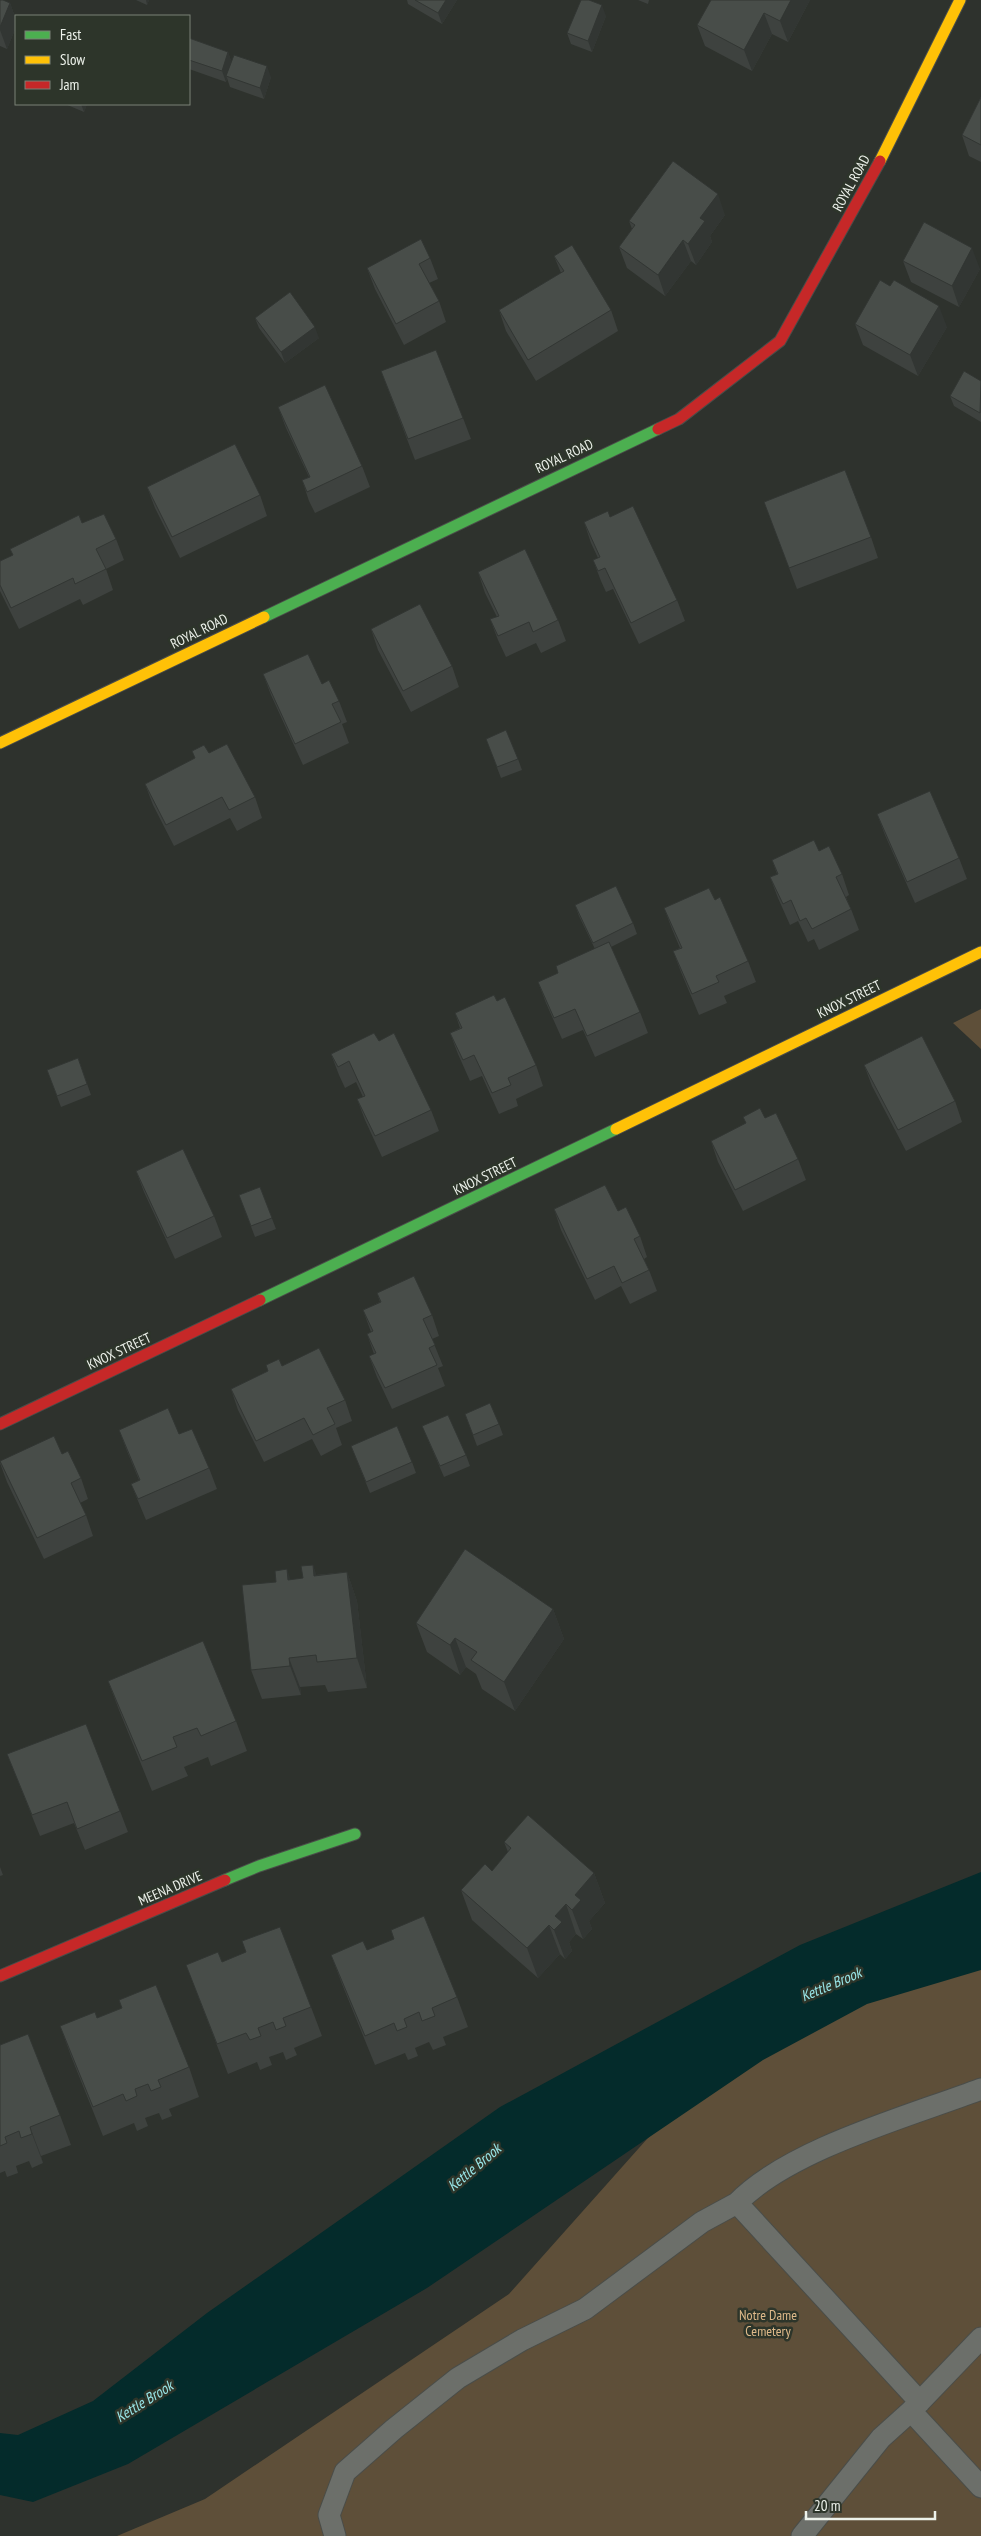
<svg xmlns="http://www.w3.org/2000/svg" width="981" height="2536" font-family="'PT Sans Narrow',sans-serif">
<rect width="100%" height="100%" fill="#2e322d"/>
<!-- green -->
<path fill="#5e4f39" d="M981 1009V1049L953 1023Z
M981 1955V2536H117L205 2499 509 2294 704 2075 902 1985Z"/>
<!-- water -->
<path fill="#042b2b" d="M981 1872V1970L867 2004 763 2060 427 2288 128 2464 33 2502 0 2495V2433L18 2435 93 2401 207 2313 500 2107 800 1945Z"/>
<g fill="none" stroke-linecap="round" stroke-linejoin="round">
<!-- lane casing -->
<g stroke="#4a4d49" stroke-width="23">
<path id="lane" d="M920 2402 737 2203C789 2149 910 2116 981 2089
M911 2411 981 2338
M335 2536 329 2515 345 2472 394 2429 458 2378 522 2340 585 2309 702 2222 737 2203
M802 2536 881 2438 911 2411 981 2487"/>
</g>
<!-- fast casing -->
<g stroke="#4a4d49" stroke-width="13">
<path id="fast" d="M264 617 658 429
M260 1300 616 1129
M225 1880 259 1866 355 1834"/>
</g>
<!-- slow casing -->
<g stroke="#4a4d49" stroke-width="13">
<path id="slow" d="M880 161 960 0
M0 743 264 617
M616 1129 981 952"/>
</g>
<!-- jam casing -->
<g stroke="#4a4d49" stroke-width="13">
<path id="jam" d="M658 429 679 419 780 341 880 161
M0 1424 260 1300
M0 1976 225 1880"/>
</g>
<!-- lane -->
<use href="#lane" stroke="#6c6f6a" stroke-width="21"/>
<!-- fast -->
<use href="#fast" stroke="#4caf50" stroke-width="11"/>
<!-- slow -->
<use href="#slow" stroke="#ffc107" stroke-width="11"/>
<!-- jam -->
<use href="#jam" stroke="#c62828" stroke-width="11"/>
</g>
<!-- wall -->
<path fill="#3e423f" d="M0 0 10 3 16 20V27L7 49 0 46Z
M136 0H149L147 5Z
M407 0H457L442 24 408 4Z
M638 0H649L648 4Z
M810 0 788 42 772 34 752 71 705 46 697 25Z
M606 16 592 52 571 44 567 33Z
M189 38 228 52 231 61 271 77 264 99 230 87 227 78 226 82 189 69Z
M981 97V162L969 156 962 135Z
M65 104H87L84 112Z
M725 215 710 236 712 242 696 265 691 261 665 296 627 268 619 247 632 229 629 221Z
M554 256 611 310 618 331 536 381 506 331 499 310 561 273Z
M430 258 438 279 429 283 439 301 446 322 404 345 375 289 367 268Z
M903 261 980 269 959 307 911 282Z
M255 318 319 338 285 363 259 328Z
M855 324 947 327 918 376 863 345Z
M381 371 463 418 471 439 415 460Z
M981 381V422L954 406 950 396Z
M278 407 362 466 370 487 315 513 309 501 302 480 309 477 286 428Z
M147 487 260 495 267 516 180 558 155 508Z
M764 502 871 537 878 558 797 589Z
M610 517 677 600 685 621 639 644 613 589 606 592 601 581 593 560 598 558 591 543 584 522Z
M82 523 116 539 124 560 106 569 113 590 83 605 80 599 19 629 0 591V561L13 555 10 549Z
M478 572 558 620 566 641 541 653 536 643 506 657 498 640 490 619 497 617 485 593Z
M371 629 452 666 459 687 411 712 378 650Z
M263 674 322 684 339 701 347 722 342 724 349 743 303 765 271 695Z
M486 739 518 759 522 770 501 778Z
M192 751 209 753 255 797 262 818 237 831 230 818 174 846 153 805 145 784 195 758Z
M877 814 959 858 967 879 915 903 885 835Z
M819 851 842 874 849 895 846 897 851 909 859 930 819 950 814 939 808 942 798 921 790 925 778 898 770 877 777 874 772 860Z
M715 900 748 961 756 982 724 996 727 1003 699 1015 681 972 673 951 680 948 672 929 664 908Z
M575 905 633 923 637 934 611 947 640 1012 648 1033 595 1057 583 1030 562 1039 546 1003 538 982 558 973 595 949 579 916Z
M497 1001 536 1065 543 1086 516 1099 518 1106 499 1114 482 1076 470 1081 458 1054 450 1033 460 1028 455 1013Z
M379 1041 431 1110 439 1131 382 1157 365 1120 357 1099 363 1097 356 1082 345 1088 339 1075 331 1054Z
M78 1058 91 1095 61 1107 47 1070Z
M864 1065 955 1101 962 1122 906 1151 872 1086Z
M765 1118 798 1159 806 1180 743 1211 718 1162 711 1141Z
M136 1171 214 1216 222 1237 175 1259 144 1192Z
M260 1187 276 1229 255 1237 239 1195Z
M554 1209 618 1211 640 1236 647 1257 644 1259 649 1270 657 1291 630 1304 621 1286 595 1300 561 1230Z
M377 1293 432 1315 439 1336 432 1339 443 1366 438 1368 445 1386 392 1409 377 1377 369 1356 374 1354 367 1334 371 1332 363 1310 380 1302Z
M266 1365 282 1366 345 1400 352 1421 336 1428 342 1445 321 1456 312 1439 264 1462 238 1410 231 1389 268 1371Z
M465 1414 499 1424 503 1435 477 1446Z
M422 1426 466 1455 470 1466 444 1477Z
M119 1430 179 1434 209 1468 217 1489 146 1520 131 1484 139 1480 127 1451Z
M351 1446 412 1462 416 1473 370 1493Z
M62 1454 81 1478 88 1499 80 1503 86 1515 93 1536 44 1559 7 1482 0 1463Z
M313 1565 316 1575 347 1572 357 1601 367 1688 328 1692 325 1685 300 1687 301 1695 262 1699 251 1670 276 1582 303 1578Z
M553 1609 564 1639 515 1711 482 1689 476 1674 466 1667 460 1675 427 1652 416 1623Z
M108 1681 236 1721 247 1751 211 1766 208 1757 184 1767 188 1776 152 1791 119 1710Z
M7 1754 120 1811 128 1832 85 1850 74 1823 40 1836Z
M504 1842 594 1873 605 1903 589 1921 592 1929 583 1939 576 1934 569 1942 572 1951 565 1959 560 1954 538 1978 472 1920 461 1890 492 1871 508 1852Z
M0 1867 3 1875 0 1876Z
M391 1930 457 1997 468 2027 443 2037 446 2045 433 2050 429 2042 415 2048 418 2056 408 2060 405 2053 375 2065 342 1984 331 1955 367 1950 394 1939Z
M222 1962 311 2007 322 2036 294 2048 297 2055 286 2060 283 2052 269 2057 272 2065 260 2070 257 2062 228 2074 186 1965Z
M119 2000 189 2067 199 2097 169 2109 172 2116 162 2120 159 2113 145 2118 148 2126 137 2131 134 2123 103 2136 71 2056 60 2026 97 2018 122 2009Z
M0 2045 60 2115 71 2145 41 2156 43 2163 32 2168 29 2161 16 2166 18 2173 7 2177 5 2171 0 2173Z"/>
<!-- shaded-wall -->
<path fill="#323633" d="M146 0H149L147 5Z
M446 0H457L442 24 438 13Z
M791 0H810L788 42 780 21Z
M10 3 16 20V27L7 49 0 30V27Z
M602 5 606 16 592 52 588 41Z
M764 13 772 34 752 71 744 50Z
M228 52 232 63 226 76 227 78 226 82 222 71Z
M267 66 271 77 264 99 260 88Z
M81 104H87L84 112Z
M718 194 725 215 710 236 712 242 696 265 688 244 700 218Z
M683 240 691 261 665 296 658 275Z
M972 248 980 269 959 307 952 286Z
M939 306 947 327 918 376 910 355Z
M315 327 319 338 285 363 281 352Z
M313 1565 323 1594 314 1576Z
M287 1569 297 1599 288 1580Z
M347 1572 357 1601 367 1688 357 1658Z
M553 1609 564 1639 515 1711 504 1682Z
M455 1638 466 1667 460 1675 450 1645Z
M289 1658 300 1687 301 1695 290 1666Z
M594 1873 605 1903 589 1921 592 1929 583 1939 572 1910 575 1895Z
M566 1904 576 1934 569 1942 572 1951 565 1959 554 1930 555 1916Z
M549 1925 560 1954 538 1978 527 1948Z
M30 2127 41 2156 43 2163 32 2134Z"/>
<!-- building -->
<path fill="#484d49" stroke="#323633" d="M0 0H3L10 3 0 27Z
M415 0H446L438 13Z
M581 0H589L602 5 588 41 567 33Z
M711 0H791L780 21 764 13 744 50 697 25Z
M189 38 228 52 222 71 189 60Z
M234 55 267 66 260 88 226 76Z
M981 97V145L962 135Z
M673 161 718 194 700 218 705 221 688 244 683 240 658 275 619 247 635 225 629 221Z
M924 222 972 248 952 286 903 261Z
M421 239 430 258 419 264 439 301 396 324 367 268Z
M572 245 611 310 528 360 499 310 564 271 554 256Z
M880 280 890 286 894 280 939 306 910 355 855 324Z
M290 292 315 327 281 352 255 318Z
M436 350 463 418 408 439 381 371Z
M964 371 981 381 980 413 950 396Z
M325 385 362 466 307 492 302 480 310 477 278 407Z
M235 444 260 495 172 537 147 487Z
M845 470 871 537 789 568 764 502Z
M633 506 677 600 631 623 605 568 598 571 593 560 600 557 584 522 608 511 610 517Z
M104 514 116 539 96 549 106 569 75 584 73 578 11 608 0 585V561L13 555 10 549 79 515 82 523Z
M525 549 558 620 533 632 529 622 498 636 490 619 499 616 478 572Z
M420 604 452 666 403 691 371 629Z
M308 654 322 684 329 680 339 701 332 704 341 722 295 744 263 674Z
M506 730 518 759 497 767 486 739Z
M227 744 255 797 229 810 222 797 166 825 145 784 195 758 192 751 204 745 209 753Z
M930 791 959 858 907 882 877 814Z
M814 840 819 851 829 846 842 874 836 877 851 909 812 929 806 918 800 921 791 900 783 904 770 877 778 874 772 860Z
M616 886 633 923 593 943 575 905Z
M709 888 715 900 720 897 748 961 716 976 719 982 692 994 673 951 682 948 664 908Z
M609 942 640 1012 587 1036 575 1009 554 1018 538 982 558 973 556 966Z
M494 995 497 1001 505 997 536 1065 508 1078 511 1085 492 1093 474 1055 463 1060 450 1033 462 1028 455 1013Z
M374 1033 379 1041 394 1033 431 1110 375 1136 357 1099 365 1096 349 1061 338 1067 331 1054Z
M922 1036 955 1101 898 1130 864 1065Z
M78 1058 87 1084 57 1096 47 1070Z
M760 1108 765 1118 776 1113 798 1159 735 1190 711 1141 746 1123 743 1117Z
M183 1149 214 1216 167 1238 136 1171Z
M605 1185 618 1211 626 1207 640 1236 634 1239 649 1270 622 1283 614 1266 587 1279 554 1209Z
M260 1187 272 1218 251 1226 239 1195Z
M414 1276 432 1315 423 1319 435 1345 429 1348 437 1365 385 1388 369 1356 376 1353 367 1334 373 1331 363 1310 381 1302 377 1293Z
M319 1348 345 1400 327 1408 335 1424 313 1435 304 1418 256 1441 231 1389 268 1371 266 1365 279 1359 282 1366Z
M490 1403 499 1424 473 1435 465 1414Z
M168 1408 179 1434 192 1429 209 1468 138 1499 131 1484 140 1480 119 1430Z
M448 1415 466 1455 440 1466 422 1426Z
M397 1426 412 1462 366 1482 351 1446Z
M54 1436 62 1454 68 1451 81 1478 71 1483 86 1515 37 1538 0 1461Z
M465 1549 553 1609 504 1682 471 1660 477 1652 455 1638 450 1645 416 1623Z
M313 1565 314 1576 347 1572 357 1658 317 1662 316 1655 289 1658 290 1666 251 1670 242 1585 276 1582 275 1571 287 1569 288 1580 303 1578 301 1566Z
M203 1641 236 1721 201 1736 197 1728 173 1737 177 1747 142 1761 108 1681Z
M86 1724 120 1811 77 1829 67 1802 32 1815 7 1754Z
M528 1815 594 1873 575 1895 581 1900 572 1910 566 1904 555 1916 562 1922 554 1930 549 1925 527 1948 461 1890 485 1864 492 1871 511 1848 504 1842Z
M424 1916 457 1997 432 2008 435 2016 422 2021 419 2012 404 2019 407 2027 397 2031 394 2023 365 2036 331 1955 363 1941 367 1950 394 1939 391 1930Z
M280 1927 311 2007 283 2018 286 2026 276 2030 273 2022 258 2028 261 2036 250 2040 246 2033 217 2044 186 1965 218 1952 222 1962 246 1952 242 1941Z
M156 1985 189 2067 158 2080 161 2087 151 2091 148 2084 135 2089 137 2096 126 2101 123 2094 93 2107 60 2026 95 2012 97 2018 122 2008 119 2000Z
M28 2034 60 2115 30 2127 32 2134 21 2138 19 2131 5 2137 7 2143 0 2146V2045Z"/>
<g text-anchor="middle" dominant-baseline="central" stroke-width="5" stroke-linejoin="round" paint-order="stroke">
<!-- street labels -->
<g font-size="14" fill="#edf2eb" stroke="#2d352a">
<text transform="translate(851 183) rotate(-61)">ROYAL ROAD</text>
<text transform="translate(564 456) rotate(-25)">ROYAL ROAD</text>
<text transform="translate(199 631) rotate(-26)">ROYAL ROAD</text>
<text transform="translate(849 999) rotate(-26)">KNOX STREET</text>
<text transform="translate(485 1176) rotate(-26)">KNOX STREET</text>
<text transform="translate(119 1351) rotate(-25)">KNOX STREET</text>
<text transform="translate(170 1888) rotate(-23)">MEENA DRIVE</text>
</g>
<!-- park labels -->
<g font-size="14" fill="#dfba8a" stroke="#2d352a">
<text x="768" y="2315">Notre Dame<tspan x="768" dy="16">Cemetery</tspan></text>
</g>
<!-- water labels -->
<g font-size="15" font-style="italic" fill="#99e6e8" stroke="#2d352a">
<text transform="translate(831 1984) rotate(-23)">Kettle Brook</text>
<text transform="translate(474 2167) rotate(-40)">Kettle Brook</text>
<text transform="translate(144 2401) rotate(-32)">Kettle Brook</text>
</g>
</g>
<!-- legend -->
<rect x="15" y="15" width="175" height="90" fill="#2d352a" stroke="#7a8177"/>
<rect x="25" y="31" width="25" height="8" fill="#4caf50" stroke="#7a8177"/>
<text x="60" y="40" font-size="15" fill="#edf2eb">Fast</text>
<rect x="25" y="56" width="25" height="8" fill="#ffc107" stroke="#7a8177"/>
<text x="60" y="65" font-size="15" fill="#edf2eb">Slow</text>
<rect x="25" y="81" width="25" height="8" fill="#c62828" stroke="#7a8177"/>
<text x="60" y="90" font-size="15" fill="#edf2eb">Jam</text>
<!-- scale -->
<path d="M806 2511v8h129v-8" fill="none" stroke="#edf2eb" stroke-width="2.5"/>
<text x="814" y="2511" font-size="15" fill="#edf2eb" stroke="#2d352a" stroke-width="4" paint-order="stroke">20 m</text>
</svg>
